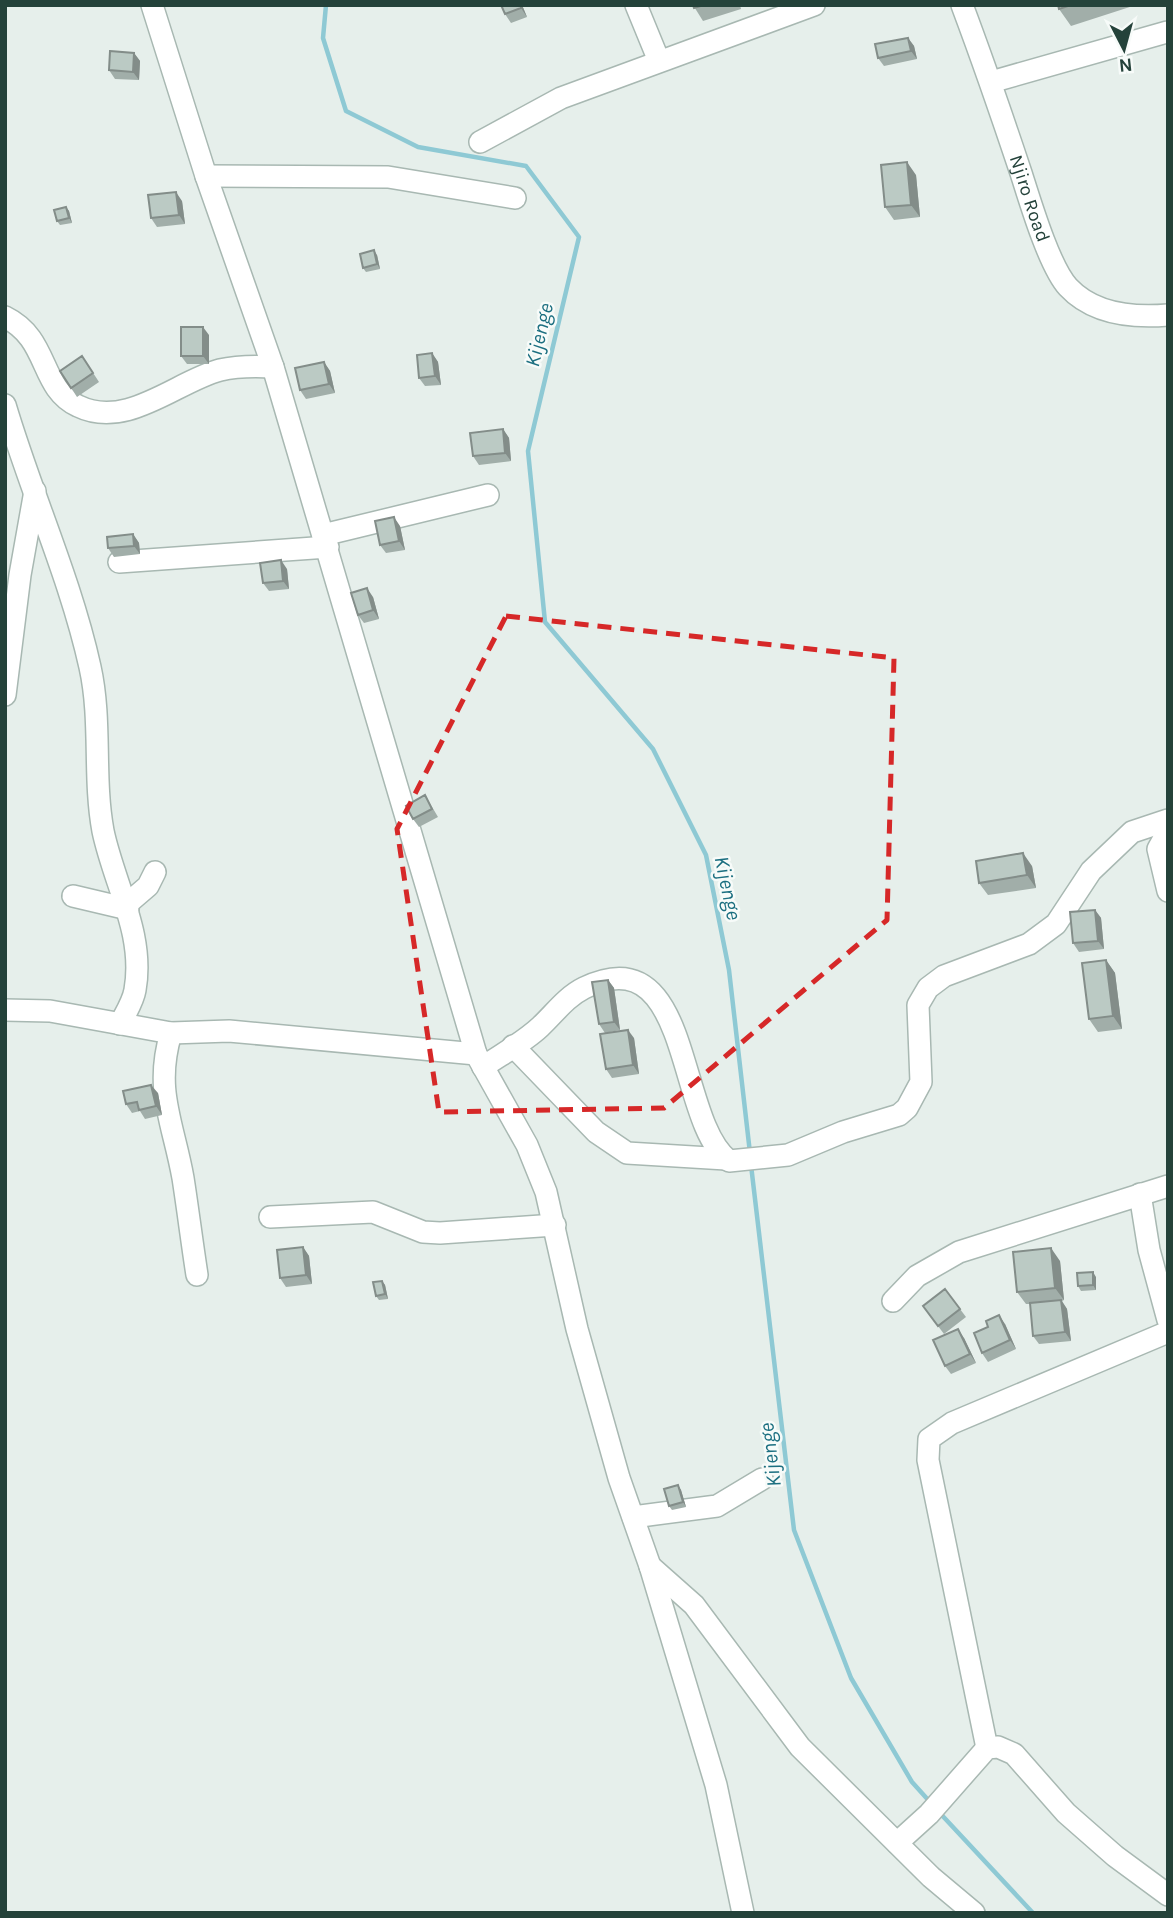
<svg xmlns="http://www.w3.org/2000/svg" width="1173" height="1918" font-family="Karla,sans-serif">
<rect width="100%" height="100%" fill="#e6efeb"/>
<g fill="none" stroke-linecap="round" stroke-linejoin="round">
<!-- stream -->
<path stroke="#8ec9d4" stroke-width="4.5" d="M326 5 323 38 346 111 418 147 526 166 579 237 528 451 545 622 653 749 706 855 729 970 750 1153
M751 1165 794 1530 851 1678 912 1782 930 1802
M938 1811 1033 1913"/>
<!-- minor casing -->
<g stroke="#a8b8b2" stroke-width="24">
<g id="minor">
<path d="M152 5 206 176 273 367 476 1054"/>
<path d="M636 5 659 61"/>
<path id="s1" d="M962 5C983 61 1002 116 1021 173 1030 201 1049 266 1068 287 1094 315 1133 318 1168 315"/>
<path d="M991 82 1167 32"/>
<path d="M480 142 561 98 814 5"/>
<path d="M206 176 388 177 515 198"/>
<path d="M5 317C50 339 39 388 78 406 127 430 177 381 220 370 237 366 256 366 273 367"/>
<path d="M5 405C31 493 70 577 90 667 102 721 93 777 103 831 114 884 145 934 135 990 133 1002 125 1014 120 1024"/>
<path d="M323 535 488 495"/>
<path d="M119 562 328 547"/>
<path d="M5 695 20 575 35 491"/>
<path d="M1168 831 1158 849 1168 891"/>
<path d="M73 896 128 909"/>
<path d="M127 904 148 886 155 872"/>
<path d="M5 1010 50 1011 171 1033 229 1031 476 1054 527 1145 546 1192 577 1329 619 1478 650 1566 716 1785 743 1913"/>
<path d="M171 1033C154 1090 173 1122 183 1178 188 1210 192 1243 197 1275"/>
<path d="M513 1046 596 1132 627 1153 726 1159"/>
<path d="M483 1067C502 1054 524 1042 540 1027 554 1014 566 997 584 988 693 935 675 1120 729 1161L788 1155 843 1132 899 1115 907 1108 921 1082 918 1005 928 988 944 976 1029 944 1056 924 1091 871 1132 832 1168 820"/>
<path d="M1140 1194 1149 1250 1168 1320"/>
<path d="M270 1217 373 1212 423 1232 440 1233 555 1225"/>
<path d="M893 1301 917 1276 959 1252 1168 1186"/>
<path d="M633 1517 717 1506 762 1479"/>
<path d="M650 1566 694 1605 800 1747 931 1877 974 1913"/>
<path d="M987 1748 928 1460 929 1439 952 1423 1168 1332"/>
<path d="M897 1843 929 1814 987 1748 998 1747 1014 1754 1066 1813 1115 1856 1168 1895"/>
</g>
</g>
<!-- minor -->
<use href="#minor" stroke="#fff" stroke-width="21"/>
</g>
<!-- wall -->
<path fill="#a1aea9" d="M501 5H522L527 17 511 23 505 14Z
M693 5H740L741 9 703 21Z
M1058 5H1136L1071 26 1059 9Z
M908 38 914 46 917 59 884 66 878 58Z
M134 53 140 61 139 80 115 79 109 70Z
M916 175 920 217 894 220 885 207Z
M182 201 185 224 157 227 151 218Z
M66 207 69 211 72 223 60 225 57 221Z
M377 255 380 269 366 272 363 268Z
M209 335V364H187L181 356Z
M432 353 438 362 441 385 425 386 419 378Z
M82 356 99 382 77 397 60 371Z
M324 362 330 371 335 393 306 399 300 390Z
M503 429 509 438 511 461 479 465 473 456Z
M400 526 405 550 386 553 380 545Z
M133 534 139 543 140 554 114 557 108 548Z
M287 569 289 589 269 591 263 583Z
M373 597 379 619 364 623 358 615Z
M425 795 438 817 419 827 413 819Z
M1032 866 1036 888 988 895 979 883Z
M1095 910 1101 918 1104 949 1079 952 1073 943Z
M1106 960 1115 973 1122 1029 1098 1032 1089 1019Z
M608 980 614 988 620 1030 605 1033 599 1024Z
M634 1038 639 1074 612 1078 606 1069Z
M158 1093 162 1115 145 1119 140 1111 132 1113 126 1104Z
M303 1247 309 1256 312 1284 286 1287 280 1278Z
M1060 1261 1064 1300 1062 1301 1067 1309 1071 1341 1039 1344 1033 1336 1030 1304H1026L1017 1292Z
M1096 1277V1290L1081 1291 1078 1286Z
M382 1281 385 1285 388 1299 379 1300 376 1296Z
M923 1306 960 1309 966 1317 944 1334Z
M1005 1324 1016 1349 988 1362 982 1353Z
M964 1338 976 1363 951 1374 945 1366Z
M678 1485 681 1490 686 1507 672 1510 669 1506Z"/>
<!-- shaded-wall -->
<path fill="#838d89" d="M520 5H522L527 17 521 8Z
M908 38 914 46 917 59 911 51Z
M134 53 140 61 139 80 133 72Z
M907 162 916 175 920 217 911 205Z
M176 192 182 201 185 224 179 215Z
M66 207 69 211 72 223 69 218Z
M374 250 377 255 380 269 377 264Z
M203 327 209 335V364L203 356Z
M432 353 438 362 441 385 435 376Z
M324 362 330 371 335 393 329 384Z
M503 429 509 438 511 461 505 453Z
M394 517 400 526 405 550 399 541Z
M133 534 139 543 140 554 134 546Z
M281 560 287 569 289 589 283 581Z
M367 588 373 597 379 619 373 610Z
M1023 853 1032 866 1036 888 1027 875Z
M1095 910 1101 918 1104 949 1098 941Z
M1106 960 1115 973 1122 1029 1113 1016Z
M608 980 614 988 620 1030 614 1022Z
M628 1030 634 1038 639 1074 633 1065Z
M151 1085 158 1093 162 1115 156 1106Z
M303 1247 309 1256 312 1284 306 1275Z
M1051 1248 1060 1261 1064 1300 1055 1288Z
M1093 1272 1096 1277V1290L1093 1285Z
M382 1281 385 1285 388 1299 385 1294Z
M1061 1300 1067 1309 1071 1341 1065 1332Z
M999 1315 1005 1324 1016 1349 1010 1340Z
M958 1329 964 1338 976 1363 970 1354Z
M678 1485 681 1490 686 1507 683 1502Z"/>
<!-- building -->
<path fill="#bbcac4" stroke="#838d89" stroke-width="2" d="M501 5H520L521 8 505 14Z
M693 5H704L694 8Z
M1058 5H1071L1059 9Z
M908 38 911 51 878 58 875 44Z
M110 51 134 53 133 72 109 70Z
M907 162 911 205 885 207 881 165Z
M176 192 179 215 151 218 148 195Z
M66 207 69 218 57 221 54 210Z
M374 250 377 264 363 268 360 254Z
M181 327H203V356H181Z
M432 353 435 376 419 378 417 355Z
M82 356 93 373 71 388 60 371Z
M324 362 329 384 300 390 295 368Z
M503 429 505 453 473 456 470 433Z
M394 517 399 541 380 545 375 521Z
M133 534 134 546 108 548 107 537Z
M281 560 283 581 263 583 260 563Z
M367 588 373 610 358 615 351 593Z
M425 795 432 809 413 819 406 806Z
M1023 853 1027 875 979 883 976 861Z
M1095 910 1098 941 1073 943 1070 912Z
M1106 960 1113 1016 1089 1019 1082 963Z
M608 980 614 1022 599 1024 592 982Z
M628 1030 633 1065 606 1069 600 1034Z
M151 1085 156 1106 139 1110 137 1102 126 1104 123 1091Z
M303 1247 306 1275 280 1278 277 1250Z
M1051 1248 1055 1288 1017 1292 1013 1252Z
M1093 1272V1285L1078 1286 1077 1273Z
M382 1281 385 1294 376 1296 373 1282Z
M945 1289 960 1309 938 1326 923 1306Z
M1061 1300 1065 1332 1033 1336 1030 1303Z
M999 1315 1010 1340 982 1353 974 1333 988 1327 986 1321Z
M958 1329 970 1354 945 1366 933 1340Z
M678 1485 683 1502 669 1506 664 1489Z"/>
<!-- marked area -->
<path fill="none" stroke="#d62828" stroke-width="5" stroke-dasharray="14 9" stroke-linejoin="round" d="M506 616 894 658 887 920 664 1108 439 1112 397 829Z"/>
<g text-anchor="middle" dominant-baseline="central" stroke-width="5" stroke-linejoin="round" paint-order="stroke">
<!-- street labels -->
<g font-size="19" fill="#24423a" stroke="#f7fbf9">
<text stroke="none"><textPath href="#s1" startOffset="205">Njiro Road</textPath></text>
</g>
<!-- water labels -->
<g font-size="21" font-style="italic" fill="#1c6f80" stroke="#f7fbf9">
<text transform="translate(539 335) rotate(-77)">Kijenge</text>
<text transform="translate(728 888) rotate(78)">Kijenge</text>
<text transform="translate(770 1455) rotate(-97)">Kijenge</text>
</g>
</g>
<!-- border -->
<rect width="1173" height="1918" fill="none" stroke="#24423a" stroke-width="14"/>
<!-- north arrow -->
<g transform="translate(1124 49) rotate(174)" stroke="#f7fbf9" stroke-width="5" paint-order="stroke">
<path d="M0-5L12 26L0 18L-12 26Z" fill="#24423a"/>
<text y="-10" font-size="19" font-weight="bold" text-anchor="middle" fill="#24423a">N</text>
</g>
</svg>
